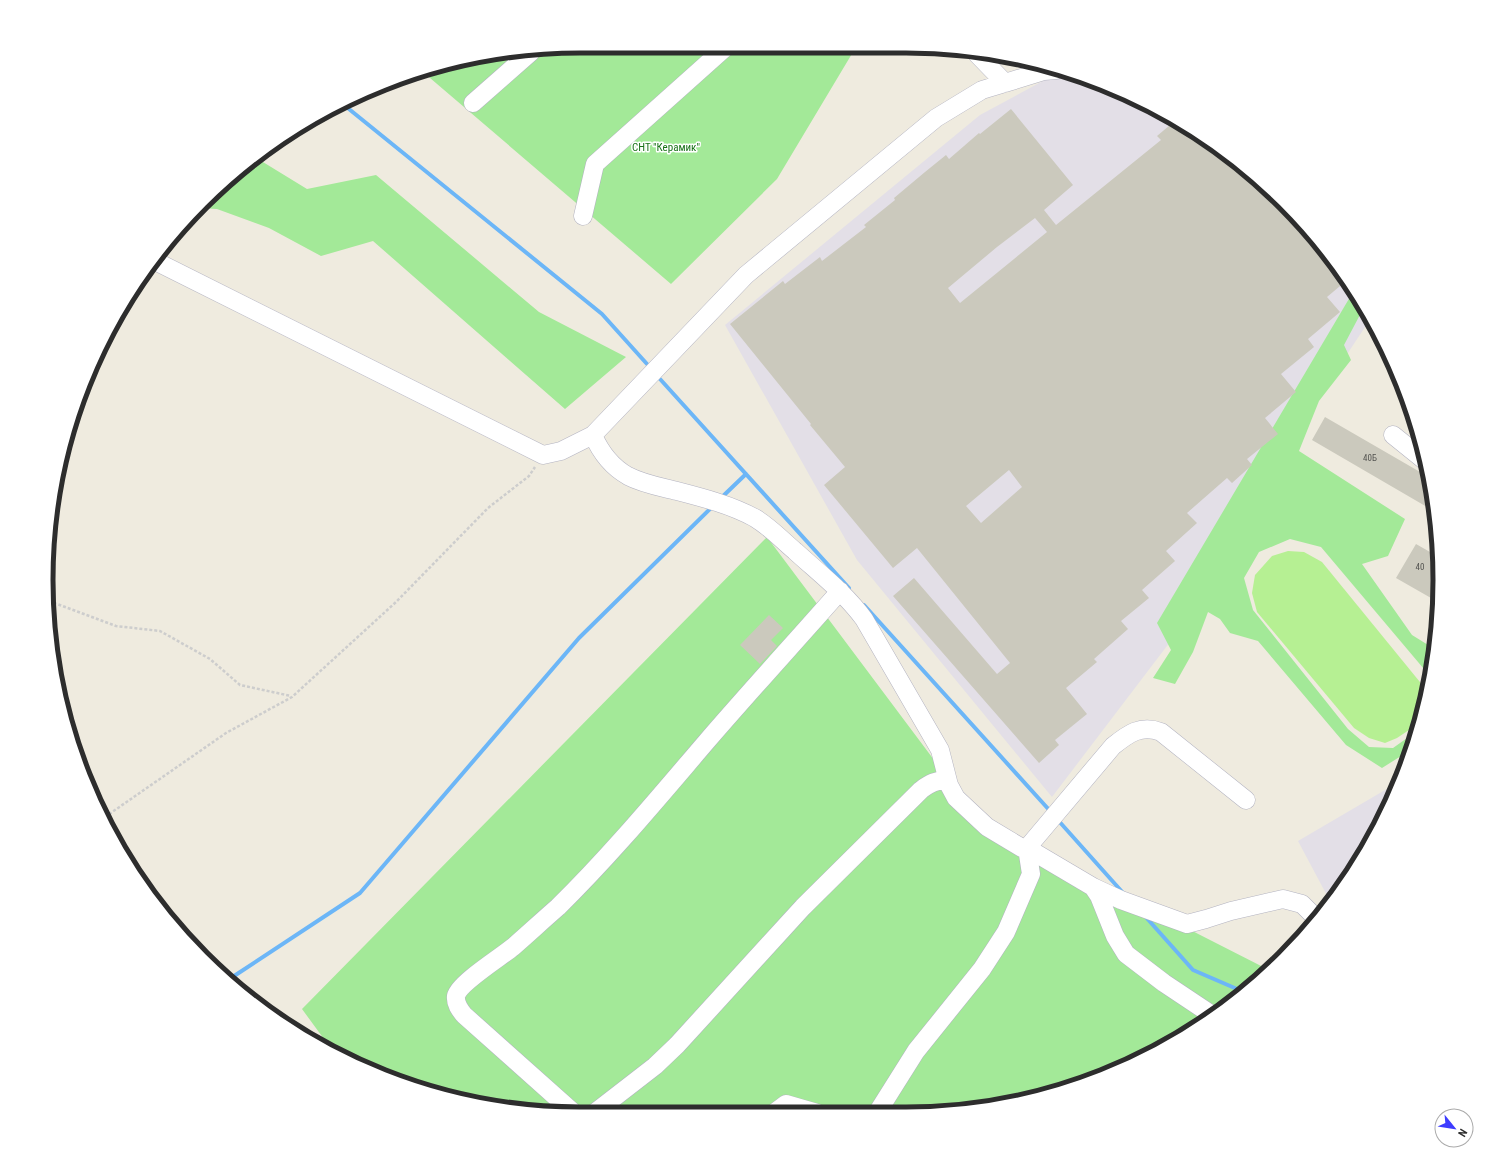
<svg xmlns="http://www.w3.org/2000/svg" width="1486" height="1160" font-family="'Roboto Condensed',sans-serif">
<rect width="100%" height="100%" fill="#efebdf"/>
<!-- industrial -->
<path fill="#e3dfe7" d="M1075 74 1173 117 1231 156 1307 228 1368 313 1371 318 1324 389 1173 638 1052 797 857 560 725 325 980 115 1054 75Z
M1397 783 1385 816 1331 903 1298 841Z"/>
<!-- green -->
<path fill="#a3e998" d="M580 46 856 47 777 179 671 284 423 72 442 64Z
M258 159 307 189 376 175 539 312 626 357 565 409 373 241 321 256 269 228 217 209 198 208 202 203Z
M1353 292 1366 309 1362 311 1344 345 1351 360 1319 401 1299 451 1405 519 1388 556 1362 564 1412 635 1433 648 1429 675 1321 547 1290 539 1259 552 1244 578 1253 610 1348 729 1369 747 1393 748 1417 731 1409 751 1382 768 1346 745 1258 641 1230 633 1220 619 1208 612 1193 652 1175 684 1153 678 1171 650 1157 623Z
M767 537 982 824 1269 970 1258 981 1173 1042 1077 1086 941 1113 580 1114 476 1104 375 1073 332 1050 302 1009Z"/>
<!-- pitch -->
<path fill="#b6f093" d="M1288 551 1304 552 1322 562 1424 687 1423 709 1412 728 1397 738 1385 743 1369 738 1354 728 1257 612 1252 593 1255 575 1272 556Z"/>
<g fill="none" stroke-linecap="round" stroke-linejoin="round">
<!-- stream -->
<path stroke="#6cb6f7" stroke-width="4" d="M344 105 602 314 647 364
M660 379 849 588
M721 498 746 474
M864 605 1051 812
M1057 819 1124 894
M1144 915 1193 970 1244 992
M231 978 360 893 579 638 714 505"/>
</g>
<!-- building -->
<path fill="#cbc9bd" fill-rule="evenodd" d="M1011 109 1073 185 1044 210 1056 225 1161 140 1157 136 1176 120 1182 123 1190 133 1192 130 1231 156 1307 228 1346 281 1327 297 1340 312 1308 339 1314 347 1281 374 1296 392 1265 418 1278 434 1247 459 1252 465 1232 483 1227 478 1187 513 1197 523 1166 551 1175 561 1142 590 1149 598 1121 621 1128 629 1094 659 1097 662 1066 688 1087 714 1055 740 1059 745 1039 763 893 596 914 578 997 674 1010 663 917 548 893 568 824 485 845 467 810 425 811 424 730 324 783 281 785 284 820 257 822 261 866 227 864 225 895 200 894 198 925 172 946 155 949 159 979 133 980 134ZM1035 218 1047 232 960 303 948 288 997 247ZM1009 470 1022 487 981 523 966 506Z
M1325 417 1427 476 1433 498 1427 507 1312 440Z
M1416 544 1437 556 1438 602 1396 578Z
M769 615 783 628 771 640 777 646 760 664 740 645Z"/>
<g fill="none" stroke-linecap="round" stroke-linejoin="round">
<!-- minor casing -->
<g stroke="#b3b3c1" stroke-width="19">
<path id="minor" d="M977 54 1005 83
M473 103 531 52
M583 216 595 164 727 46
M157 262 543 455 561 451 593 435 746 275 936 118 982 90 1044 71 1056 70
M593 435C600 451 612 467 628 476 643 484 661 487 677 491 704 498 731 505 755 518 770 527 782 540 795 551 819 573 845 593 864 619L940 750 949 785 956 798 987 827 1022 848H1027L1093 887 1099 896 1115 936 1126 954 1164 983 1212 1015
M1393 435 1424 460
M1027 848 1113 746C1128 734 1141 724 1161 732L1246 800
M1093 887 1121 900 1187 924 1206 919 1231 911 1283 899 1302 904 1317 919
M774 1113 786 1104 817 1113
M877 1113 916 1051 982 969 1006 932 1031 874 1027 848
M575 1114 464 1015C460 1010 455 1004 456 996 459 983 501 957 513 947 528 934 543 920 558 907 611 855 659 797 707 741 751 690 796 641 840 591
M593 1114 655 1066 677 1045 803 907 921 790C930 783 936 780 947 781"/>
</g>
<!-- path -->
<path stroke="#cdcdcd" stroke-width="2.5" stroke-dasharray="3 2" stroke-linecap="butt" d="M49 601 116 626 160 631 210 659 240 685 291 696
M105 817 226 733 292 697 396 602 488 508 529 476 535 467"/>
<!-- minor -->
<use href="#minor" stroke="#fff" stroke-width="18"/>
</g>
<g text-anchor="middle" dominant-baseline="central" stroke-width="3" stroke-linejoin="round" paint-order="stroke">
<!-- number labels -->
<g font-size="9" fill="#545451">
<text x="1370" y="458">40Б</text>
<text x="1420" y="567">40</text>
</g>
<!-- park labels -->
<g font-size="11" fill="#177116" stroke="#fff">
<text x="666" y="147">СНТ "Керамик"</text>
</g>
</g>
<!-- crop -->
<path d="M0 0H1486V1160H0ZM580 53H906A527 527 0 0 1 1433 580V580A527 527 0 0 1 906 1107H580A527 527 0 0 1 53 580V580A527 527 0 0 1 580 53Z" fill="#fff" fill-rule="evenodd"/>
<path fill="none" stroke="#2d2d2d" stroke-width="5" d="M580 53H906A527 527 0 0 1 1433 580V580A527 527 0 0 1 906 1107H580A527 527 0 0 1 53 580V580A527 527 0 0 1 580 53Z"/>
<!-- north arrow -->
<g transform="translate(1454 1128) rotate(120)"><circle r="19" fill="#ffffff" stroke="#ababab"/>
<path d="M0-3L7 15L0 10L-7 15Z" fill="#3e3cff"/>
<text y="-6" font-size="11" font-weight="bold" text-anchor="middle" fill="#2d2d2d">N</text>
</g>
</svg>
